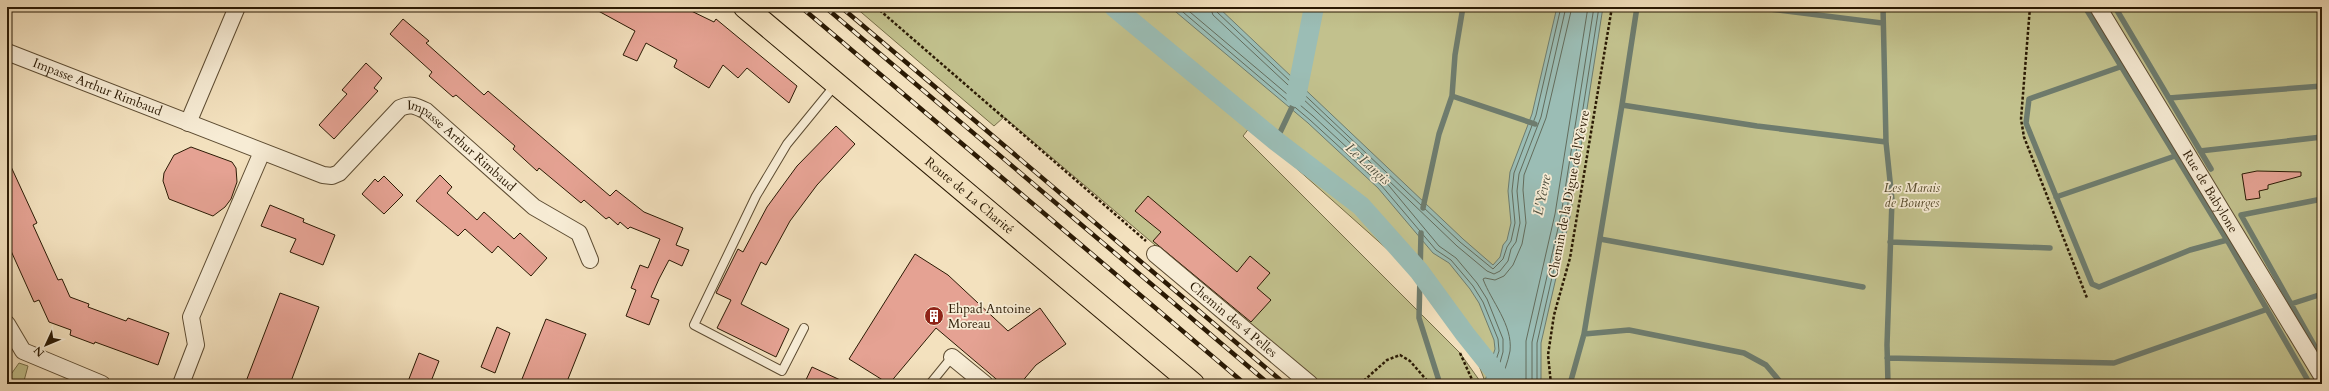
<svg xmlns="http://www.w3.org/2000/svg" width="2329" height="391" font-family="Cardo,serif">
<rect width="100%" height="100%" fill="#f3e1be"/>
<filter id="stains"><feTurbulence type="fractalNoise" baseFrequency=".005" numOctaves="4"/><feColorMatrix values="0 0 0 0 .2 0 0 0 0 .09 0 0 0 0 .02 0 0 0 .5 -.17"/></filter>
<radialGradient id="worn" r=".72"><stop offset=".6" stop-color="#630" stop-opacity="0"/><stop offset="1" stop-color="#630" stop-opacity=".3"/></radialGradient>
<!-- green -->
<path fill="#c2c18d" stroke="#766e48" d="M855 7H2322V384H1486L1473 350 1405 265 1250 127 1243 136 1460 353 1482 384H1319L1004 117 994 126Z
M19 363 28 366 24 381 35 384H7V380Z"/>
<!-- water -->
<path fill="#9bbdb5" stroke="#6e7c6e" d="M1170 7H1218L1463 239 1493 265 1500 257 1503 245 1507 240 1511 223 1508 191 1510 172 1532 114 1557 7H1603L1570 217 1541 343V384H1484L1495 349 1494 340 1479 303 1470 289 1449 263 1433 253 1378 188 1308 123Z"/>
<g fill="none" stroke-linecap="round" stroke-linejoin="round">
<!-- shore -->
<path stroke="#636c5c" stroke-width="1" d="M1177 7 1310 120 1381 185 1436 250 1451 260 1473 286 1483 302 1498 339 1499 351 1488 384
M1184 7 1313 116 1380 178H1383V175L1361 153 1213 15 1210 7
M1215 7 1217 12 1460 242 1493 269 1503 259 1507 247 1511 241 1515 223 1512 191 1514 173 1536 115 1561 7
M1494 384 1503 352V339L1487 299 1477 283 1456 258 1439 246 1385 181 1388 180 1457 246 1487 271 1494 274 1500 271 1508 261 1511 249 1516 242 1520 223 1517 191 1519 174 1541 117 1566 7
M1500 384C1503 374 1508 362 1510 351 1513 325 1491 301 1483 279L1485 278 1495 280 1504 276 1513 265 1522 244 1526 223 1523 190 1524 175 1546 118 1572 7
M1526 384V341L1555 214 1588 7
M1532 384V342L1561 215 1594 7
M1537 384V343L1566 216 1599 7"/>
<!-- stream -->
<path stroke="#6e7c6e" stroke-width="5.5" d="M1753 7 1882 23
M1883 7 1886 142 1892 200 1887 345 1888 384
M2085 7 2227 240 2310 384
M2115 7 2211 169
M2120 67 2029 99 2026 123 2092 284 2099 287 2190 250 2227 240
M1452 96 1535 124
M2169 98 2322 86
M1622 105 1637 7
M1276 141 1294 103
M2200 151 2322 137
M2056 197 2175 156
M2322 199 2241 215 2322 359
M1423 208 1439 134 1452 96 1455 55 1463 7
M1421 233 1419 318 1440 384
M1600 239 1863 287
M1890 242 2050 248
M2291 304 2322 294
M1584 334 1629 330 1744 353 1766 365 1782 384
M1887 358 2114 363 2265 310
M1570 384 1584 334 1622 105 1757 126 1886 142"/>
<!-- canal -->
<path stroke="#9bbdb5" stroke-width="20" d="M1114 7 1276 141 1361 206 1419 271 1465 334 1505 384
M1296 97 1314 7"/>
</g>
<!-- building -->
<path fill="#e5a293" stroke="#2b1a04" d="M591 7H683L714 22 716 19 797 86 789 103 747 68 738 78 723 65 709 88 674 67 677 60 646 43 637 61 623 55 635 31Z
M403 19 429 41 426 43 484 95 488 91 610 196 616 190 644 212 683 228 676 245 689 250 682 266 669 260 659 279 651 297 659 300 649 325 626 316 636 290 631 288 640 265 648 268 660 239 630 227 628 229 620 222 618 225 609 217 606 219 584 200 581 203 539 168 537 171 513 149 515 146 456 95 453 97 429 76 432 72 390 34Z
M366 63 382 78 374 88 378 91 334 139 319 125 347 94 342 90Z
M836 126 855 144 817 185 790 221 766 265 761 262 741 304 789 329 776 357 717 328 731 300 716 293 738 249 743 252 767 207 797 166Z
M191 147 232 162 236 168 237 182 231 199 225 207 213 216 169 199 163 181 164 173 174 155Z
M7 158 37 223 33 225 58 280 62 279 70 297 89 304 88 307 126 321 128 318 169 333 158 365 95 342 94 344 70 335 71 330 49 322 39 300 34 302 7 242Z
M2257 171 2301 172V176L2268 185V189L2259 191 2260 198 2246 200 2242 174Z
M440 175 452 187 447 193 477 220 484 212 514 239 520 233 547 258 531 276 498 246 492 253 465 229 458 236 416 201Z
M384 176 403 195 384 214 362 194 375 179 378 182Z
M1148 196 1237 272 1250 256 1270 273 1257 288 1271 300 1251 322 1153 241 1161 232 1135 211Z
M270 205 304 219 303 222 335 235 323 265 290 252 296 239 261 226Z
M915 254 948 275 1008 331 1040 308 1066 344 1036 365 1020 384H1002L936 328 889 384 849 359Z
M280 293 319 307 290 384H245Z
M546 319 586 334 566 384H520Z
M497 327 510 333 495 373 481 367Z
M419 353 439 361 430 384H407Z
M812 367 849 384H804Z"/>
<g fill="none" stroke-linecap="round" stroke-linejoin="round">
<!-- service casing -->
<g stroke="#5d4c32" stroke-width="10">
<path id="service" d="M804 328 782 371 694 325 756 196 787 144 836 84
M930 384 952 357"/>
</g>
<!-- minor casing -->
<g stroke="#5d4c32" stroke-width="18">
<g id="minor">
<path id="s1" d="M2098 7 2322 376"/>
<path id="s2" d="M7 52 323 175 332 176 339 173 400 108C410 103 416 106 426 111L534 207 579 233 590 260"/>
<path d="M188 123 237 7"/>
<path id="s3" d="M1155 254 1310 384"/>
<path d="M7 324 23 351 102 384"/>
<path d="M952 357 985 384"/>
<path d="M181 384 196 345 191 317 262 152"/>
</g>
</g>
<!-- primary casing -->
<g stroke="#2b1a04" stroke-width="24">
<g id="primary">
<path id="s4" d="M745 7 1193 384"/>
</g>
</g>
<!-- path -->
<path stroke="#2b1a04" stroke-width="2.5" stroke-dasharray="3 2" stroke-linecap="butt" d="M876 7 1146 241
M2030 7 2021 119 2024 137 2087 298
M1460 353 1474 384
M1360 384 1387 360 1400 355 1410 361 1430 384
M1551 384 1548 355 1554 315 1570 258 1612 7"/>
<!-- service -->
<use href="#service" stroke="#f7ecd5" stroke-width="8"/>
<!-- minor -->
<use href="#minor" stroke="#f7ecd5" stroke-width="16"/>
<!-- primary -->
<use href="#primary" stroke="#f3e1be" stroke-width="22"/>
<!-- rail casing -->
<g stroke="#2b1a04" stroke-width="4.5">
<path id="rail" d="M801 7 1245 384
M825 7 1269 384
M841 7 1285 384"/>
</g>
<!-- rail -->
<use href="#rail" stroke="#f7ecd5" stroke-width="3" stroke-dasharray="9" stroke-linecap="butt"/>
</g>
<!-- icons -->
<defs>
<g id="building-disc" transform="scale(1)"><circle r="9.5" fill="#8f2418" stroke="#f7ecd5"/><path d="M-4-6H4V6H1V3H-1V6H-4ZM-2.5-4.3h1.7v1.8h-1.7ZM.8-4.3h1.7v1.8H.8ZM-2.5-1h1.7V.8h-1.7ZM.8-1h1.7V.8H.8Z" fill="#fff"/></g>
</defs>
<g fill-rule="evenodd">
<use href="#building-disc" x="934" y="316"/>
</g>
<g text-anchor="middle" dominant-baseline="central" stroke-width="3.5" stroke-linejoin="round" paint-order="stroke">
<!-- street labels -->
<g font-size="13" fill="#2b1a04" stroke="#f7ecd5">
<text stroke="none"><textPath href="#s2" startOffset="97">Impasse Arthur Rimbaud</textPath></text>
<text stroke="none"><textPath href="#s2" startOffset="521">Impasse Arthur Rimbaud</textPath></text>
<text stroke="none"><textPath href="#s1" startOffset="216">Rue de Babylone</textPath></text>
<text transform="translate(1569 194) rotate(-79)">Chemin de la Digue de l'Yèvre</text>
<text stroke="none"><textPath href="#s4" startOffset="293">Route de La Charité</textPath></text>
<text stroke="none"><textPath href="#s3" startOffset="102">Chemin des 4 Pelles</textPath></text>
</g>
<!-- park labels -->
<g font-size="13" font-style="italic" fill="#584c2d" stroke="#f7ecd5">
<text x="1912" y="188">Les Marais<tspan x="1912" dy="15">de Bourges</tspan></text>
</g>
<!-- poi labels -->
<g font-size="13" fill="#2b1a04" stroke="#f7ecd5" text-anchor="start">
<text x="948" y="309">Ehpad Antoine<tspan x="948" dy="15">Moreau</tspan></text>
</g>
<!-- water labels -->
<g font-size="14" font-style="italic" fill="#525342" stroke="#f7ecd5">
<text transform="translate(1368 164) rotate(42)">Le Langis</text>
<text transform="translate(1542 195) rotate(-78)">L'Yèvre</text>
</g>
</g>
<!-- margin -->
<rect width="2329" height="391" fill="none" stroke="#f3e1be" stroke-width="24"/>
<rect x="8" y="8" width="2313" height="375" fill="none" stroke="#2b1a04" stroke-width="2"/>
<rect x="12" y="12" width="2305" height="367" fill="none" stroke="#2b1a04"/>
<!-- north arrow -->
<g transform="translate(46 345) rotate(226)" stroke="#f7ecd5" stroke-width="3" paint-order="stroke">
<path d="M0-3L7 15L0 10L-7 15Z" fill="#2b1a04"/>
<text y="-6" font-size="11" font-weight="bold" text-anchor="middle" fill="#2b1a04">N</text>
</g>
<rect width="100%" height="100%" filter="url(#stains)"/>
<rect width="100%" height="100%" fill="url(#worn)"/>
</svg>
